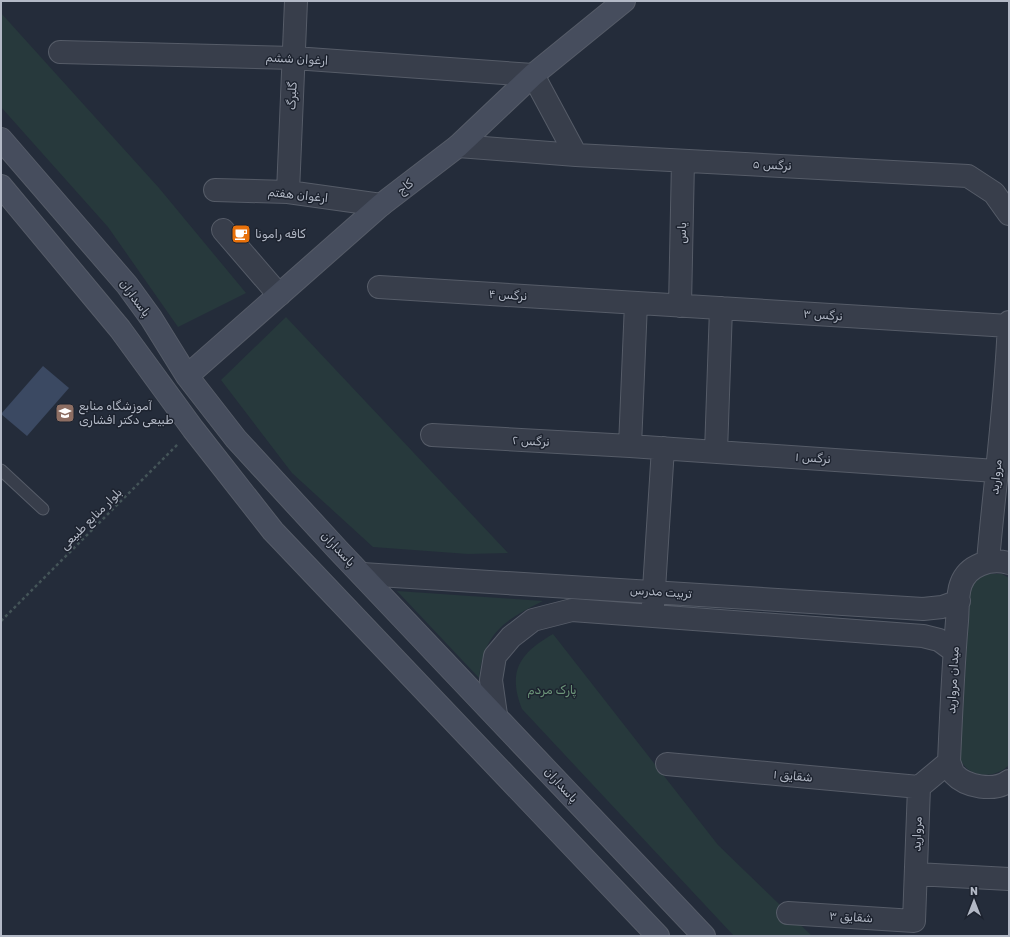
<svg xmlns="http://www.w3.org/2000/svg" width="1010" height="937" font-family="Rubik,'Noto Naskh Arabic',sans-serif">
<rect width="100%" height="100%" fill="#242c3a"/>
<!-- green -->
<path fill="#27393c" d="M1 13 159 188 246 293 178 327 108 227 1 107Z
M286 317 508 553 468 554 373 547 292 473 221 380Z
M986 574H1002L1009 578V765C995 779 969 779 960 759L970 591 974 582Z
M397 591 543 601C505 620 484 632 479 678Z
M553 634 718 845 812 936H734L522 709C507 671 520 653 553 634Z"/>
<!-- water -->
<path fill="#3b4962" d="M43 366 69 388 27 436 1 414Z"/>
<g fill="none" stroke-linecap="round" stroke-linejoin="round">
<!-- lane casing -->
<g stroke="#565c68" stroke-width="13">
<path id="lane" d="M1 470 43 509"/>
</g>
<!-- street casing -->
<g stroke="#565c68" stroke-width="24">
<path id="street" d="M60 52 294 58 533 75 576 155 458 146
M576 155 968 176 994 193 1009 214
M215 190 288 192 381 205
M288 192 296 1
M223 230 279 295
M379 287 1009 326
M680 306 683 161
M432 435 630 446 996 471
M630 446 636 303
M716 452 721 308
M988 561C995 481 1006 402 1009 322
M1009 563C990 558 968 565 961 584 957 594 958 610 957 621 953 668 951 715 949 762 951 766 952 771 954 774 966 787 994 792 1009 781
M362 574 923 609 942 607 959 601
M653 605 663 448
M496 715 491 680 495 656 511 637 533 620 572 610 923 636 939 640 954 651
M667 764 919 787
M916 874 1009 879
M788 913 914 921 919 787 949 762"/>
</g>
<!-- secondary casing -->
<g stroke="#565c68" stroke-width="24">
<path id="secondary" d="M1 139 127 285 151 318 187 376 236 439 338 550 704 936
M1 186 120 329 193 429 273 531 658 936
M187 376 381 205 458 146 533 75 624 1"/>
</g>
<!-- path -->
<path stroke="#445458" stroke-width="2.5" stroke-dasharray="3 3" stroke-linecap="butt" d="M1 621 179 443"/>
<!-- lane -->
<use href="#lane" stroke="#383e4b" stroke-width="11"/>
<!-- street -->
<use href="#street" stroke="#383e4b" stroke-width="22"/>
<!-- secondary -->
<use href="#secondary" stroke="#464d5d" stroke-width="22"/>
</g>
<!-- icons -->
<defs>
<g id="cafe-square" transform="scale(1)"><rect x="-9" y="-9" width="18" height="18" rx="4" fill="#e8710a" stroke="#1d232f"/><path d="M-5.5-4.5H6V0H3Q3 3.5 0 3.5H-2.5Q-5.5 3.5-5.5 0ZM3-3.2v2h1.7v-2ZM-6 4.5H4V6H-6Z" fill="#fff"/></g>
<g id="university-square" transform="scale(1)"><rect x="-9" y="-9" width="18" height="18" rx="4" fill="#8d6e63" stroke="#1d232f"/><path d="M0-5L7-2L0 1L-7-2ZM-4 1L0 2.5L4 1V4Q0 6-4 4Z" fill="#fff"/></g>
</defs>
<g fill-rule="evenodd">
<use href="#cafe-square" x="241" y="234"/>
<use href="#university-square" x="65" y="413"/>
</g>
<g text-anchor="middle" dominant-baseline="central" stroke-width="3" stroke-linejoin="round" paint-order="stroke">
<!-- street labels -->
<g font-size="12" fill="#b3b9c6" stroke="#1d232f">
<text transform="translate(297 59) rotate(3)">ارغوان ششم</text>
<text transform="translate(292 96) rotate(-87)">گلبرگ</text>
<text transform="translate(772 165) rotate(3)">۵ نرگس</text>
<text transform="translate(405 187) rotate(-38)">کاج</text>
<text transform="translate(298 195) rotate(6)">ارغوان هفتم</text>
<text transform="translate(682 233) rotate(-89)">یاس</text>
<text transform="translate(508 295) rotate(4)">نرگس ۴</text>
<text transform="translate(135 298) rotate(53)">پاسداران</text>
<text transform="translate(823 315) rotate(4)">نرگس ۳</text>
<text transform="translate(531 441) rotate(3)">نرگس ۲</text>
<text transform="translate(813 458) rotate(4)">نرگس ۱</text>
<text transform="translate(996 477) rotate(-84)">مروارید</text>
<text transform="translate(91 519) rotate(-45)">بلوار منابع طبیعی</text>
<text transform="translate(338 549) rotate(46)">پاسداران</text>
<text transform="translate(661 592) rotate(4)">تربیت مدرس</text>
<text transform="translate(953 680) rotate(-87)">میدان مروارید</text>
<text transform="translate(793 776) rotate(5)">شقایق ۱</text>
<text transform="translate(561 785) rotate(47)">پاسداران</text>
<text transform="translate(917 834) rotate(-88)">مروارید</text>
<text transform="translate(851 917) rotate(4)">شقایق ۳</text>
</g>
<!-- poi labels -->
<g font-size="12" fill="#b3b9c6" stroke="#1d232f" text-anchor="start">
<text x="255" y="234">کافه رامونا</text>
<text x="79" y="406">آموزشگاه منابع<tspan x="79" dy="14">طبیعی دکتر افشاری</tspan></text>
</g>
<!-- park labels -->
<g font-size="12" fill="#6c9579" stroke="#1d232f">
<text x="552" y="690">پارک مردم</text>
</g>
</g>
<!-- border -->
<rect width="1010" height="937" fill="none" stroke="#b3b9c6" stroke-width="4"/>
<!-- north arrow -->
<g transform="translate(974 901)" stroke="#1d232f" stroke-width="3" paint-order="stroke">
<path d="M0-3L7 15L0 10L-7 15Z" fill="#b3b9c6"/>
<text y="-6" font-size="11" font-weight="bold" text-anchor="middle" fill="#b3b9c6">N</text>
</g>
</svg>
